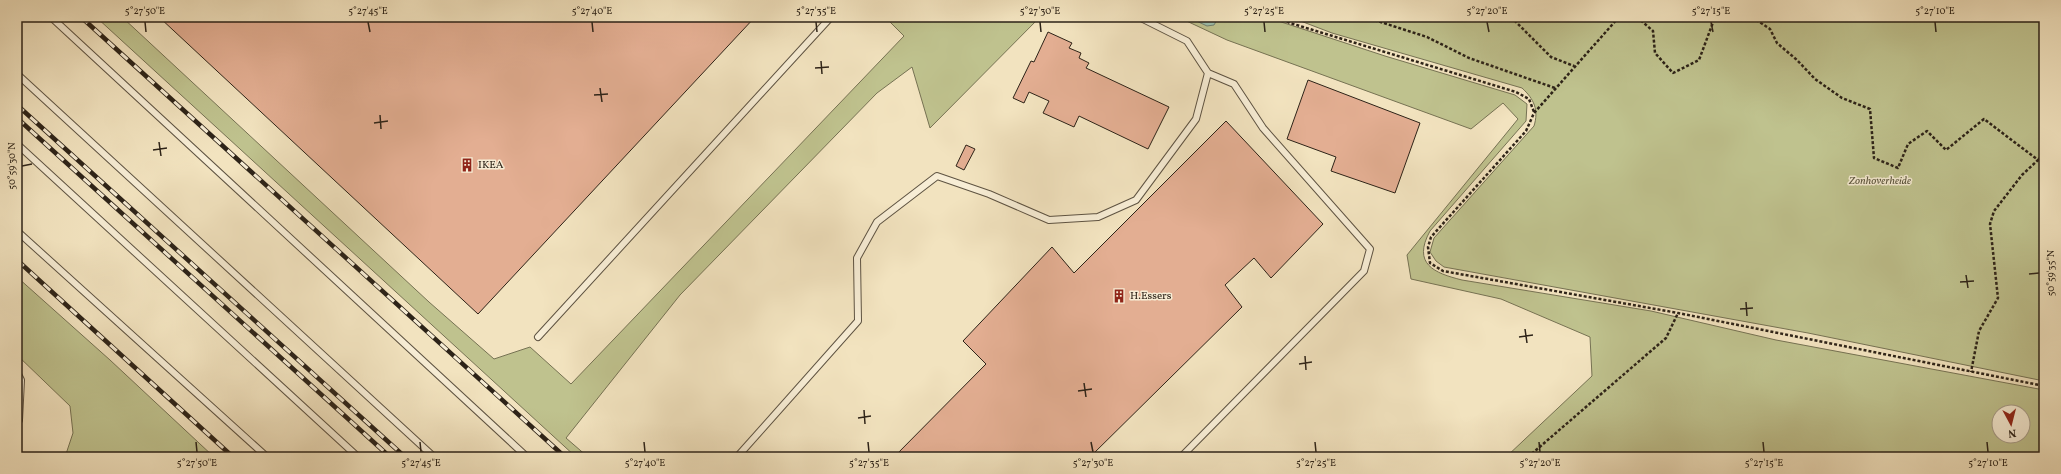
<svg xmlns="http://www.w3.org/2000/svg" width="2061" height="474" font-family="Vollkorn,serif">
<rect width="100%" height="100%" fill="#f2e3bf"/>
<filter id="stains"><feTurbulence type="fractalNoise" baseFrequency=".005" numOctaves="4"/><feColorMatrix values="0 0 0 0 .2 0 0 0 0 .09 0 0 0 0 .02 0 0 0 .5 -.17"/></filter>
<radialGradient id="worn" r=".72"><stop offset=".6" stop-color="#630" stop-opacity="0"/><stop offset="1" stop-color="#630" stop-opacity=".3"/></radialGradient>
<!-- green -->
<path fill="#bfc28e" stroke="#767253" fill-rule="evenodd" d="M96 17H122L429 302 494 359 530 347 571 384 904 36 885 17H1040L930 128 912 67 877 93 680 295 566 438 588 457H576Z
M1178 17H1266L1385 56 1515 95 1527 104 1526 121 1430 231C1412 264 1434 273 1462 280L1651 311 1776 340 2044 390V457H1506L1592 376 1590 337 1501 299 1411 279 1407 255 1518 119 1503 103 1471 129 1227 40ZM1999 412H2023V436H1999Z
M1290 17H2044V381L1808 333 1444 267 1436 261 1430 252 1434 238 1534 126C1539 110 1534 99 1522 88L1332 33Z
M17 277 110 360 214 457H65L73 433 70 406 17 355Z"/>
<!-- water -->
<path fill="#9cbfac" stroke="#708171" d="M1188 17H1216L1218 18 1214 25 1207 26Z"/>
<!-- building -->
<path fill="#e3ae92" stroke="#2d2318" d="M159 17H755L478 314Z
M1048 32 1072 43 1069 48 1081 53 1079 58 1089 63 1086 68 1169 107 1148 149 1079 116 1074 127 1043 113 1049 101 1029 92 1024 103 1013 98 1031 61 1034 62Z
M1308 80 1420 123 1395 193 1331 171 1336 157 1287 139Z
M1226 121 1323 224 1271 278 1254 258 1225 285 1242 307 1090 457H894L986 364 963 341 1052 247 1074 273Z
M966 145 975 149 964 170 956 166Z"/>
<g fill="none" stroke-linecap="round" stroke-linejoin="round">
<!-- service casing -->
<g stroke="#5e5342" stroke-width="8">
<path id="service" d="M51 17 527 457
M1139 17 1187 41 1208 73 1234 84 1263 128 1370 249 1364 271 1181 457
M17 74 434 457
M17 144 358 457
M17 231 267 457
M538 337 831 17
M17 372 21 380 19 420 17 425
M737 457 858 321 857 258 877 222 937 176 989 194 1049 220 1098 217 1136 200 1196 119 1208 73"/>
</g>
<!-- path -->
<path stroke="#2d2318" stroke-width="2.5" stroke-dasharray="3 2" stroke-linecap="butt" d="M1278 17 1290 23 1516 92 1529 99 1534 112
M1365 17 1427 37 1469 58 1555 88
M1511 17 1551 57 1574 66
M1619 17 1534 113 1526 131 1431 237 1428 247 1430 263 1443 271 1678 313 2044 386
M1637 17 1653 31 1655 53 1673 73 1699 60 1715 17
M1752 17 1770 29 1777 43 1797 60 1815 79 1842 98 1870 109 1874 158 1898 168 1908 144 1927 131 1946 150 1984 119 2038 160 2022 175 1994 211 1990 224 1998 298 1979 331 1971 372
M2038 160 2044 153
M2038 160 2044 161
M1528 457 1666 338 1678 313"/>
<!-- service -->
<use href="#service" stroke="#f7edd5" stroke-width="6"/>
<!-- rail casing -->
<g stroke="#2d2318" stroke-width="4.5">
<path id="rail" d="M81 17 565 457
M17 105 405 457
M17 118 390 457
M17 260 233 457"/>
</g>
<!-- rail -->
<use href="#rail" stroke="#f7edd5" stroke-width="3" stroke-dasharray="9" stroke-linecap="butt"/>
</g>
<!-- ticks -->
<path fill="none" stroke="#2d2318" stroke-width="1.5" d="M145 22 146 32M368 22 370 32M592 22 593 32M816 22 817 32M1040 22 1041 32M1264 22 1265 32M1487 22 1489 32M1711 22 1713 32M1935 22 1936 32M821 61 822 74M815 68 829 67M600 88 602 102M594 95 608 94M380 115 381 129M374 123 388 121M159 142 161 156M153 150 167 148M22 166 32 164M2029 274 2039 273M1966 275 1968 288M1960 282 1974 281M1746 302 1747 316M1740 309 1753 308M1525 329 1527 343M1519 337 1533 335M1305 356 1306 370M1299 364 1312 362M1084 383 1086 397M1078 391 1092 389M864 410 865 424M858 418 871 416M196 442 197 452M420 442 421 452M644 442 645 452M868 442 869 452M1091 442 1093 452M1315 442 1316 452M1539 442 1540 452M1763 442 1764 452M1987 442 1988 452"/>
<!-- icons -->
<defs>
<g id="building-bare" transform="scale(1.08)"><path d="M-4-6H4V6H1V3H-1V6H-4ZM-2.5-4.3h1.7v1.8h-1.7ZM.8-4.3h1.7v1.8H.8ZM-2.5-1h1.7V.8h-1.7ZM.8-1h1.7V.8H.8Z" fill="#8f2418" stroke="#f7edd5" stroke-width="2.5" paint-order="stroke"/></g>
</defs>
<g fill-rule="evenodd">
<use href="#building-bare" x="467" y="165"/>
<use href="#building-bare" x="1119" y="296"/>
</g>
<g text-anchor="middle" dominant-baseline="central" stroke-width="3" stroke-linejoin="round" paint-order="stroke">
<!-- poi labels -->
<g font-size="11" fill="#2d2318" stroke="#f7edd5" text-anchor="start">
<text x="478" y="165">IKEA</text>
<text x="1130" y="296">H.Essers</text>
</g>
<!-- park labels -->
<g font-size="11" font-style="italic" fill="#59533b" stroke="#f7edd5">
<text x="1880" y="181">Zonhoverheide</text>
</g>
</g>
<!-- margin -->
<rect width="2061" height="474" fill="none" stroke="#f2e3bf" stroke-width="44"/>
<!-- north arrow -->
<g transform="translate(2011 424) rotate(173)"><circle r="19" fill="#f7edd5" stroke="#a69c89"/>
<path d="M0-3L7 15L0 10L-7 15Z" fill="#8f2418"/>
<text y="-6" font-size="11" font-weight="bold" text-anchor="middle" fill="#2d2318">N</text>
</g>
<rect x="22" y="22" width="2017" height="430" fill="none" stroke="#2d2318" stroke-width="1.5"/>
<g font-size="10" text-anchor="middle" fill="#2d2318">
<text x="145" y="14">5°27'50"E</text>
<text x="368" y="14">5°27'45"E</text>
<text x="592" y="14">5°27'40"E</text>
<text x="816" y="14">5°27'35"E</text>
<text x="1040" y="14">5°27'30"E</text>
<text x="1264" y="14">5°27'25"E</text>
<text x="1487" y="14">5°27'20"E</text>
<text x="1711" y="14">5°27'15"E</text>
<text x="1935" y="14">5°27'10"E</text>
<text transform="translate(11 166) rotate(-90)" y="4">50°59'30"N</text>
<text transform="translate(2050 273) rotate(-90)" y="4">50°59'35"N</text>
<text x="197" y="466">5°27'50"E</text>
<text x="421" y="466">5°27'45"E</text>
<text x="645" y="466">5°27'40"E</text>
<text x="869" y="466">5°27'35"E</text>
<text x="1093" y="466">5°27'30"E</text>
<text x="1316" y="466">5°27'25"E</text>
<text x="1540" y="466">5°27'20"E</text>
<text x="1764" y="466">5°27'15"E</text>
<text x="1988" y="466">5°27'10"E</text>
</g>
<rect width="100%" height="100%" filter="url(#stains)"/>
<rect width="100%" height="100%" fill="url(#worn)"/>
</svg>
